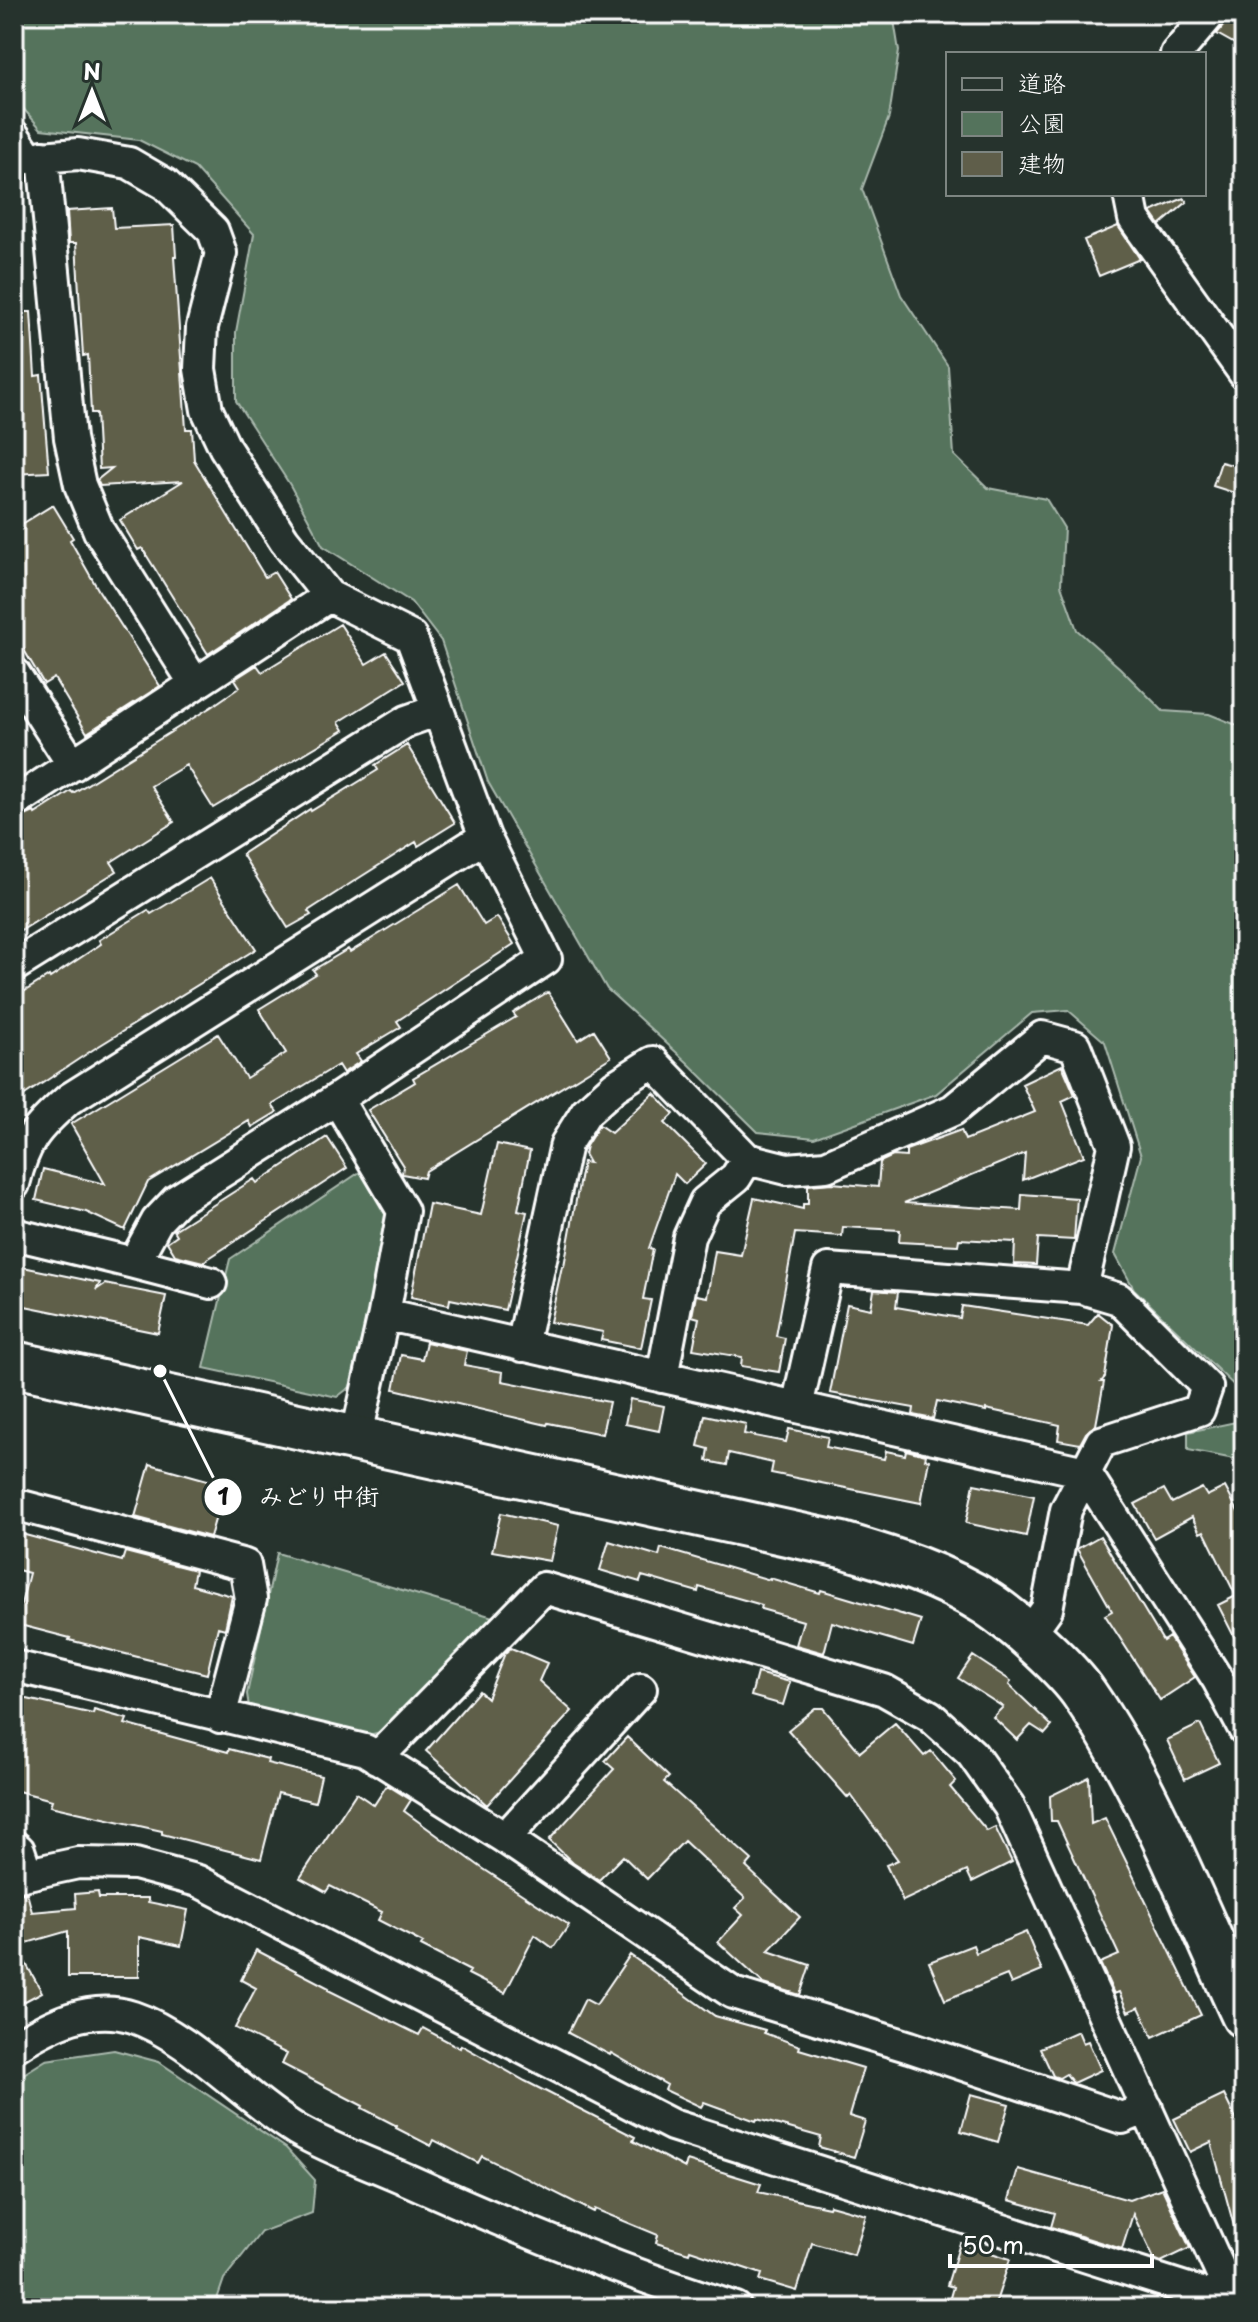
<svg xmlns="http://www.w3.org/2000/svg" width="1258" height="2322" font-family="'Playpen Sans','Klee One',sans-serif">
<rect width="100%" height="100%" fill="#26332d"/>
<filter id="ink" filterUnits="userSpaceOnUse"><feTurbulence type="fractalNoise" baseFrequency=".0125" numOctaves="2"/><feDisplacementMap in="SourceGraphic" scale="16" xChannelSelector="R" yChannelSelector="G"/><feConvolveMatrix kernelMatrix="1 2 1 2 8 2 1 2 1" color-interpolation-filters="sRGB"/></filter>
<g filter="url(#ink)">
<!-- green -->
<path fill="#54735c" stroke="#aab9ae" stroke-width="2" d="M14 14H893L899 51 889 117 862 189 901 295 948 366 954 455 988 488 1046 499 1064 528 1061 585 1077 630 1120 668 1163 711 1209 714 1244 728V1461L1188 1450V1432L1236 1422 1243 1394 1134 1289 1115 1254 1141 1156 1105 1042 1068 1010 1032 1013 936 1094 814 1138 758 1132 688 1063 607 989 488 782 441 641 411 602 323 546 290 485 236 401V332L254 234 195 168 139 140 41 129 14 98Z
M366 1168 391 1213 350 1387 337 1397 204 1368 230 1259Z
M277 1553 493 1617 384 1731 354 1739 250 1714 247 1694Z
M114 2050 159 2062 286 2148 315 2180 312 2213 261 2232 224 2279 214 2308H14V2080L46 2060Z"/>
<!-- building -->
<path fill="#5f5e4a" stroke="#fff" stroke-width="2" d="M1228 14H1244V49L1217 34 1224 25Z
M1184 198 1187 202 1160 225 1151 212Z
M112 208 114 228 174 225 176 257H174L186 429H192L194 460 265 577 274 572 291 599 208 654 142 548 138 550 120 520 183 481 100 486 97 480 112 468 99 469 96 413H91L88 355 83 356 76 243H69L67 211Z
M1118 226 1140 259 1099 276 1084 240Z
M14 312H31L35 376 41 375 49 472 14 474Z
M1221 462 1244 468V496L1213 486Z
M53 505 73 538 70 540 99 591 160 686 87 733 54 678 44 684 14 633V529Z
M340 624 366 664 386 652 405 681 339 722 344 730 213 808 186 765 151 786 174 822 111 862 117 871 14 935V821L34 812 35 814 71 791 73 793 211 707 240 687 235 679 257 665 262 672Z
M407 745 455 823 418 846 416 842 359 878 308 911 311 915 288 928 242 854 310 809 311 811 378 770 375 765Z
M210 878 256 949 94 1049 14 1102V998L49 976 50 978 101 944 99 940 148 910 151 914Z
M459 885 484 925 497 917 514 944 397 1021 401 1027 356 1054 361 1061 343 1073 338 1065 272 1105 277 1112 252 1127 249 1121 148 1182 125 1230 86 1212 36 1200 43 1169 105 1184 71 1124 218 1034 246 1078 286 1053 259 1009 316 974 313 970 348 949 350 952Z
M548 992 578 1040 594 1030 611 1057 426 1171 424 1178 402 1174 403 1166 368 1110 415 1082 413 1078 516 1017 513 1013Z
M1062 1065 1075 1095 1062 1101 1084 1156 1023 1180 1025 1153 904 1203 1021 1210 1022 1194 1077 1198 1074 1240 1038 1238 1036 1265 1014 1264 1015 1242 959 1239 958 1245 899 1242 900 1230 843 1227 842 1236 795 1233 776 1336 785 1338 779 1372 741 1366 742 1357 693 1349 699 1318 692 1316 696 1295 707 1297 715 1251 741 1255 754 1198 803 1209V1204H808V1185L832 1183 878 1187 880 1162 893 1156 906 1157V1150L961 1130 965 1140 1035 1112 1022 1084Z
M654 1093 674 1114 665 1123 706 1164 685 1184 675 1174 649 1248 653 1249 643 1299 651 1300 641 1348 601 1340 603 1332 550 1322 562 1266H564L583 1162 589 1163 584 1154 586 1146 599 1125 611 1133Z
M327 1137 347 1168 203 1262 175 1255 167 1242 177 1235 174 1230 254 1179 257 1183Z
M497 1144 530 1151 518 1210 527 1212 505 1310 450 1299 449 1305 411 1297 429 1204 481 1215Z
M23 1267 100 1283 96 1290 105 1284 166 1296 158 1333 15 1304Z
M874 1290 898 1292 896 1307 960 1318 962 1306 1088 1325 1098 1313 1113 1325 1105 1377 1101 1382H1104L1096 1425 1086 1433 1080 1444 1058 1440 1060 1425 986 1409V1411L937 1401 933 1419 913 1415 914 1408 830 1393 847 1304 871 1309Z
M426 1342 467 1351 464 1365 503 1372 502 1381 609 1402 602 1434 548 1423 547 1425 394 1389 401 1355 422 1359Z
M630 1399 664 1406 659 1431 625 1424Z
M705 1415 746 1424 744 1434 786 1442 789 1429 828 1437 826 1447 884 1459 886 1451 905 1455 906 1450 926 1455 925 1459 929 1460 921 1503 771 1473 773 1463 729 1453 727 1465 707 1461 709 1449 698 1446Z
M150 1464 225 1485 210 1537 135 1517Z
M974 1484 1034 1496 1026 1536 966 1523Z
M1225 1487 1244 1523V1656L1218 1605 1236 1596 1204 1531 1200 1533 1192 1517 1154 1538 1135 1504 1164 1489 1172 1503 1202 1488 1207 1496Z
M501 1513 558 1526 550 1561 492 1551Z
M14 1532 122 1561 125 1552 195 1570 192 1585 232 1596 225 1629 218 1627 207 1674 69 1640 70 1638 16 1624 29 1573 14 1569Z
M1100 1536 1163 1641 1169 1637 1195 1677 1160 1700 1105 1615 1112 1611 1077 1549Z
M609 1541 659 1556 661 1548 770 1580V1578L820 1593 821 1590 921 1620 913 1646 832 1622 824 1653 796 1645 803 1621 761 1609 762 1605 699 1587 698 1592 642 1576 640 1582 600 1570Z
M511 1648 547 1663 539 1681 572 1711 487 1805 426 1751 479 1691 487 1698 505 1653Z
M973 1656 1011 1681 1009 1685 1052 1726 1045 1734 1031 1725 1017 1740 993 1717 1003 1707 958 1678Z
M757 1673 790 1682 783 1705 751 1696Z
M14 1696 93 1714 94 1710 127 1719 125 1724 228 1752 229 1749 268 1759 267 1763 321 1776 315 1802 278 1793 261 1859 162 1834V1831L50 1806 52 1800 14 1790Z
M815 1708H823L860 1752 895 1723 924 1756 931 1751 956 1781 950 1787 987 1831 995 1827 1012 1862 972 1882 967 1871 903 1901 886 1865 898 1860 851 1795 848 1798 788 1730Z
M1200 1724 1219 1763 1185 1779 1167 1740Z
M627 1737 669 1777 664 1782 752 1860 746 1867 800 1917 768 1951 810 1965 800 1995 764 1984 718 1942 743 1915 735 1908 745 1898 684 1841 647 1879 623 1856 599 1880 573 1863 549 1840 614 1769 605 1761Z
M1089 1777 1091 1824 1105 1818 1201 2015 1153 2037 1139 2007 1128 2012 1119 1992 1114 1994 1100 1963 1119 1955 1057 1821H1051L1050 1796Z
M387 1785 411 1800 404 1811 482 1868 569 1925 553 1948 535 1935 505 1993 468 1974 470 1971 421 1946 423 1943 378 1920 382 1912 330 1886 326 1892 300 1878 356 1793 374 1805Z
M98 1892 99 1898H148V1902L188 1910 181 1946 139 1937V1977H68V1931L16 1946 42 1992 14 2007V1894L27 1893 32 1912 76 1908 75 1894Z
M1026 1932 1042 1971 1011 1984 1007 1975 945 2000 929 1962 973 1945 976 1953Z
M256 1950 329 1988 328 1990 419 2035 423 2028 460 2048 461 2045 525 2081 635 2137 633 2141 685 2168 687 2161 761 2184 758 2192 829 2207 830 2205 866 2215 854 2255 812 2243 797 2291 760 2280 762 2274 690 2250 689 2253 656 2243 658 2235 595 2209 594 2212 482 2156 478 2163 434 2140 431 2146 396 2128 397 2126 362 2108 363 2106 282 2064 287 2054 235 2028 256 1988 241 1980Z
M630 1955 715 2016 765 2030 764 2033 800 2046 799 2049 863 2068 849 2116 865 2121 854 2157 819 2147 821 2137 757 2119 756 2121 704 2102 701 2107 665 2090 667 2085 611 2053 610 2055 568 2033 585 1999 596 2005Z
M1078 2031 1083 2043 1088 2041 1101 2070 1073 2083 1066 2074 1059 2078 1053 2076 1040 2048Z
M971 2094 1009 2104 998 2142 961 2131Z
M1224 2095 1244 2136V2236L1237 2237 1211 2142 1190 2152 1174 2119Z
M1018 2169 1129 2200 1162 2188 1190 2248 1161 2262 1154 2259 1133 2214 1122 2249 1051 2227 1055 2213 1009 2200Z
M960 2243 1010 2259 994 2308H947L953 2287 947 2285Z"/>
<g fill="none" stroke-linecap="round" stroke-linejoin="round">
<!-- street casing -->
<g stroke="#fff" stroke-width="36">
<path id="street" d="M1176 54 1210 14
M14 136 29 158 78 154 129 163 165 184 213 231 221 253 202 327 200 369 207 410 225 448 284 540 329 596 411 637 485 837 69 1099C36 1128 24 1141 14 1184
M43 156 70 438 80 485 99 531 195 684
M1129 194 1134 219 1244 373
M14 673 73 765
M14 803 329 596
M14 966 407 721 438 710
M337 1099 546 959 485 837
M14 1234 134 1263 157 1221 177 1200 337 1099 403 1211 384 1314 1085 1472 1218 1680 1244 1729
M134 1263 211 1283
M522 1346 566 1144 586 1112 615 1086 653 1062 747 1159 787 1169 826 1166 953 1110 1042 1037 1075 1046 1114 1146 1082 1288
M662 1377 689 1237 705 1202 736 1177 747 1159
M797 1407 828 1269 1082 1288 1119 1299 1207 1387 1199 1410 1101 1442 1066 1510 1047 1609 1027 1637
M356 1439 384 1314
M14 1504 245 1565 251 1599 220 1717
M14 1666 365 1750 505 1838 733 1993 910 2047 1122 2118 1147 2108
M377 1758 544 1588 884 1690 930 1716 972 1754 1009 1806 1237 2308
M505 1838 641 1689
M14 1846 19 1850 27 1874
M14 1877 78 1863 135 1864 198 1881 672 2125 1204 2294 1231 2290
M14 2047C49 2025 90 2003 133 2017 190 2036 245 2099 297 2130 332 2150 372 2164 408 2180 515 2228 624 2273 736 2308"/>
</g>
<!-- secondary casing -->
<g stroke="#fff" stroke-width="50">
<path id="secondary" d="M14 1364 842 1545C893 1560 943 1575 988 1604 1015 1622 1067 1668 1085 1695 1150 1790 1195 1910 1244 2015"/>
</g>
<!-- street -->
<use href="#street" stroke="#26332d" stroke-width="30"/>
<!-- secondary -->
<use href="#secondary" stroke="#26332d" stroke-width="44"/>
</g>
</g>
<!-- callouts -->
<path fill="none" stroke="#fff" stroke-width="3" d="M160 1371L223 1497"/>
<g fill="#fff" stroke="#26332d" stroke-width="3">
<circle cx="160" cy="1371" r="8"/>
<circle cx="223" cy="1497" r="20"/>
</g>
<g font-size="24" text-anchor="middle" font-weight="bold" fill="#111">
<text x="223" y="1505">1</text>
</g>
<g font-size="24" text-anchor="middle" font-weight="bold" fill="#fff" stroke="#26332d" stroke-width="6" stroke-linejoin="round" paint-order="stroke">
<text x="319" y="1505">みどり中街</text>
</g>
<!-- margin -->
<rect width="1258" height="2322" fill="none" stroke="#26332d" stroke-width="48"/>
<rect x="24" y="24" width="1210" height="2274" fill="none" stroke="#fff" stroke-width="3" filter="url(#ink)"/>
<!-- legend -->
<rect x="946" y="52" width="260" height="144" fill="#26332d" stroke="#7d8581" stroke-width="2"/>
<rect x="962" y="78" width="40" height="12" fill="#26332d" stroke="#7d8581" stroke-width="2"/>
<text x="1018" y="92" font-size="24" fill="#ffffff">道路</text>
<rect x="962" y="112" width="40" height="24" fill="#54735c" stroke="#7d8581" stroke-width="2"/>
<text x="1018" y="132" font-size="24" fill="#ffffff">公園</text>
<rect x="962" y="152" width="40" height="24" fill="#5f5e4a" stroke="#7d8581" stroke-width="2"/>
<text x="1018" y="172" font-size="24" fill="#ffffff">建物</text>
<!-- north arrow -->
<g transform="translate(92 92)" stroke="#26332d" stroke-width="6" paint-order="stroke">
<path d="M0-6L14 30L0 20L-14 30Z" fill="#ffffff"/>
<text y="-12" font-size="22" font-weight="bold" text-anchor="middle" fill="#ffffff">N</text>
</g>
<!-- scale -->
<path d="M950 2254v12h202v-12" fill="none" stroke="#ffffff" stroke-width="4"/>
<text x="962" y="2254" font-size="24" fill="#ffffff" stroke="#26332d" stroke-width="6" paint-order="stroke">50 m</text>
</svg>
